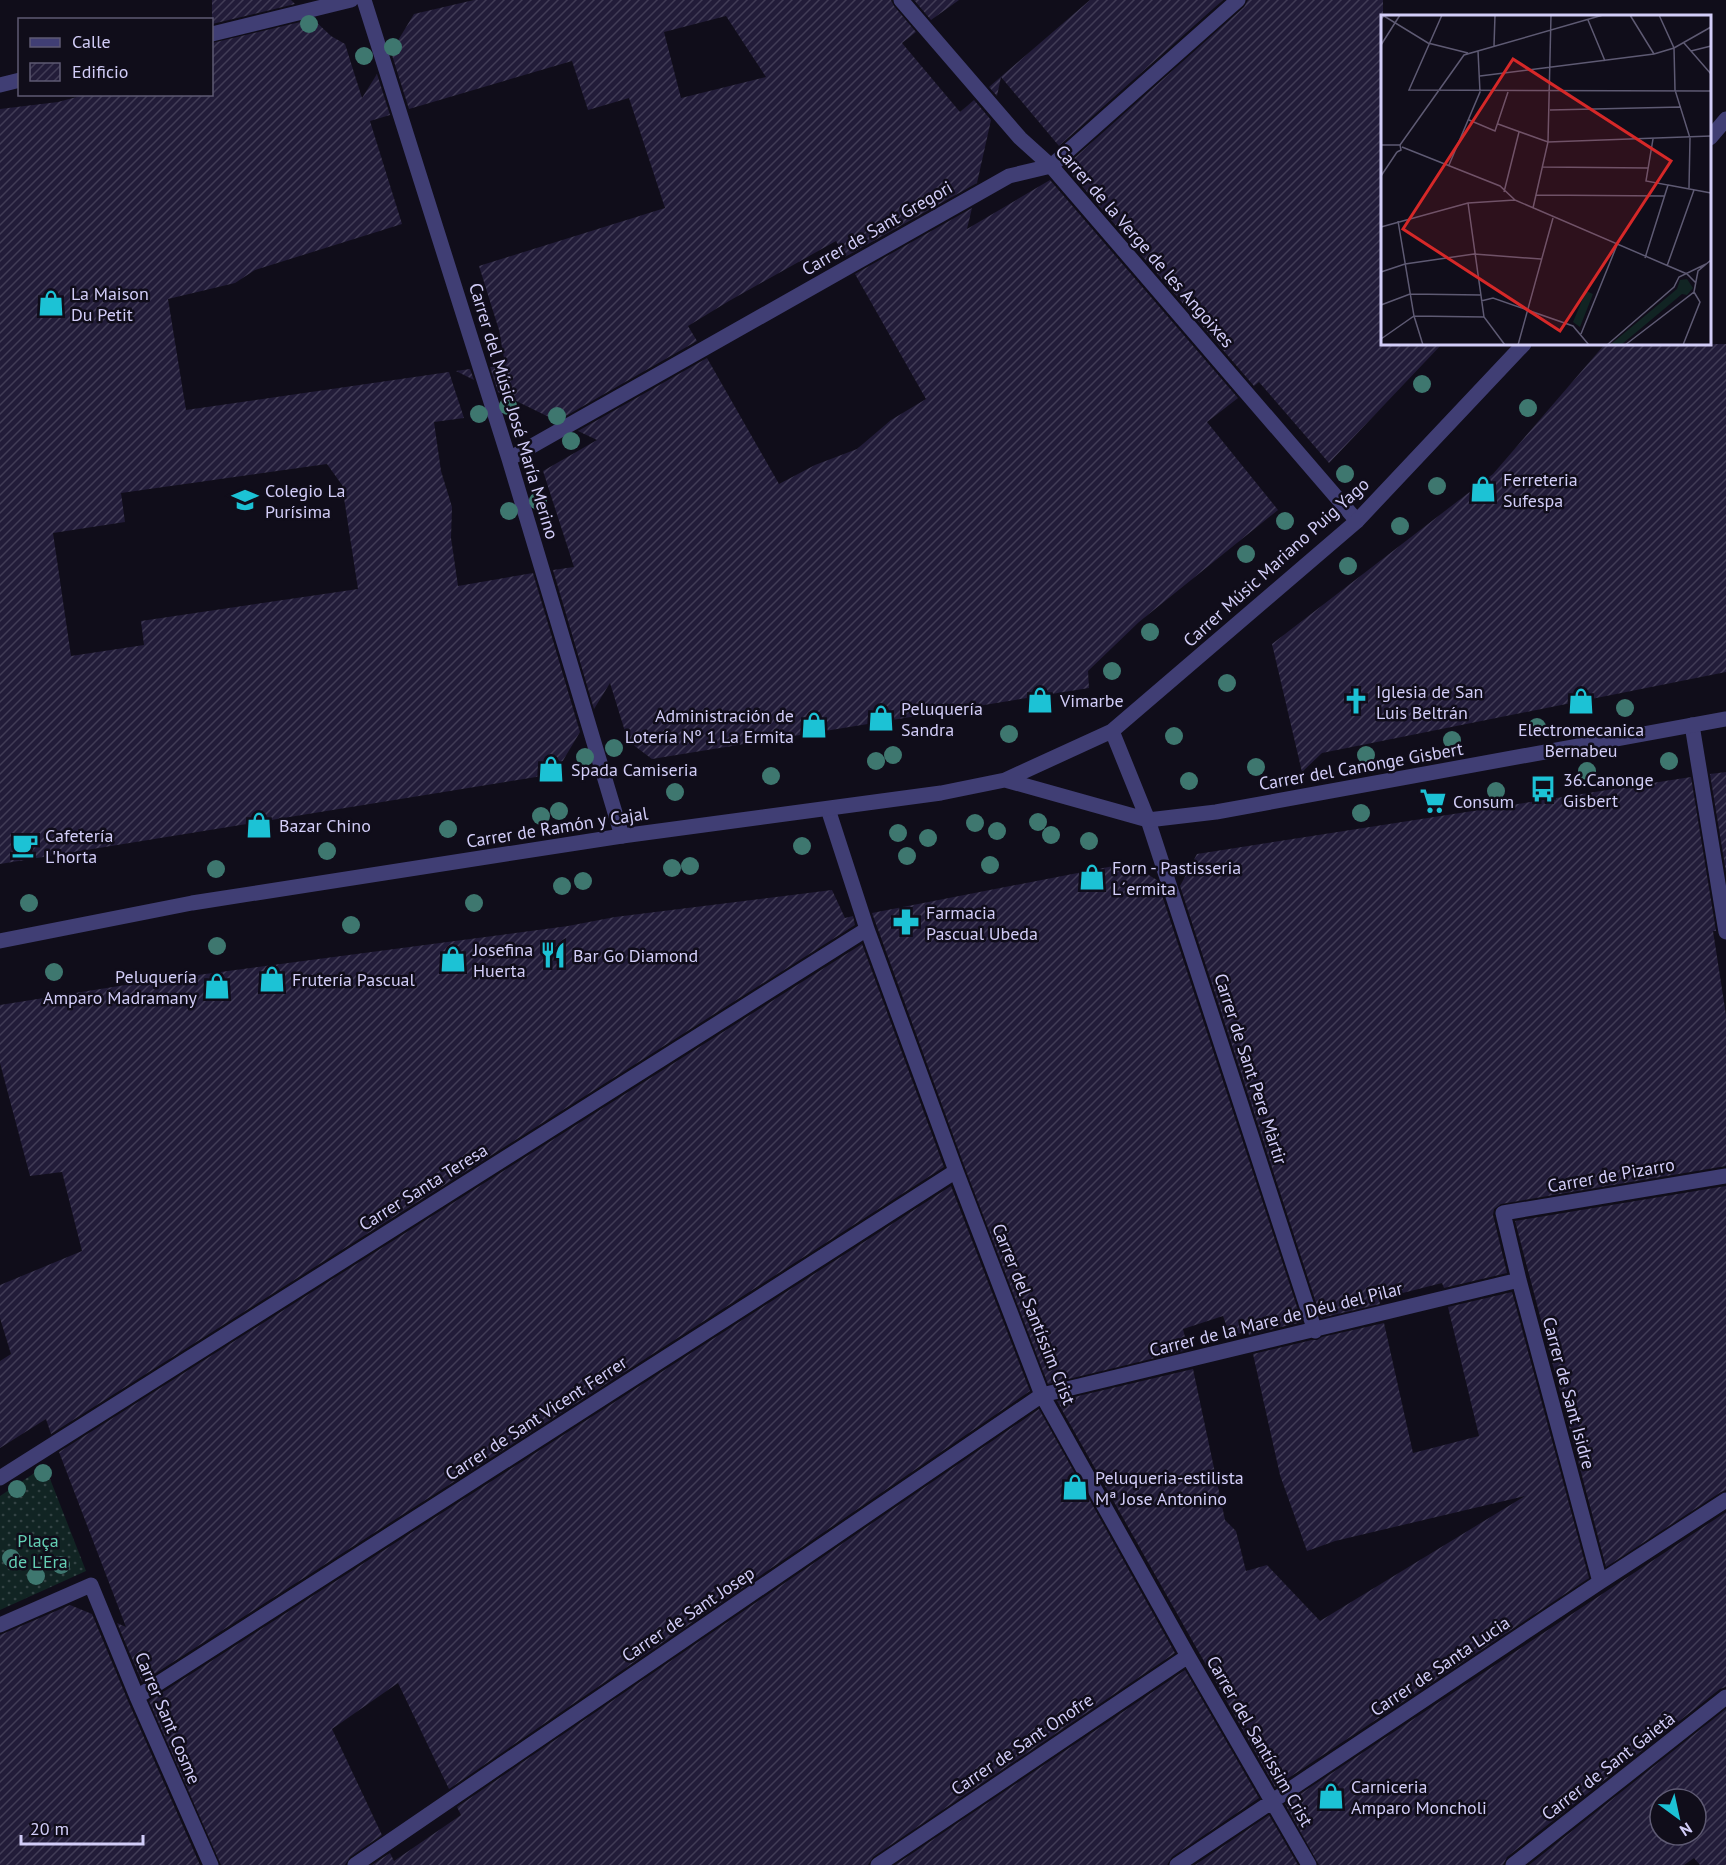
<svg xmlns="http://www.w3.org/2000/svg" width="1726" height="1865" font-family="'PT Sans',sans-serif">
<defs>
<pattern id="grass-dots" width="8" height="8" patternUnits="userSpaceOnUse" patternTransform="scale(1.5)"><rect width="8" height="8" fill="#112423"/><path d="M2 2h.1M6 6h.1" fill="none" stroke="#334344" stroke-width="1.8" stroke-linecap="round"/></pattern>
<pattern id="building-hatch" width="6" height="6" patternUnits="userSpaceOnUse" patternTransform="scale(1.5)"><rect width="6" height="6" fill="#221c39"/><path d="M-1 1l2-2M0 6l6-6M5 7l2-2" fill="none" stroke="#413c56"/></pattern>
</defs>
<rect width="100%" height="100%" fill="#100d1a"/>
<!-- grass -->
<path fill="url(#grass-dots)" d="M45 1466 86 1571 0 1610V1496Z"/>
<!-- building -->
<path fill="url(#building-hatch)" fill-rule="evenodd" d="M212 0H291L295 4 212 24Z
M474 0H891L894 6 916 32 902 43 960 112 974 100 991 120 977 183 845 257 836 241 729 301 688 326 697 341 557 421 498 392 490 367 505 364 499 330 479 266 665 208 629 98 588 110 572 61 409 109 391 52 414 14ZM726 16 766 77 681 98 664 32Z
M914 0H959L931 20Z
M1090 0H1223L1059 146 1001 77 997 96 989 87Z
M1248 0H1383V344H1442L1329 463 1259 382 1254 386 1068 170 1076 165 1072 160 1244 7Z
M313 19 331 36 345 44 362 98 377 74 390 115 370 121 402 224 255 270 235 283 168 299 186 410 449 372 464 418 434 422 441 471 452 507 451 538 458 586 533 573 580 732 555 774 0 864V109L58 102 88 94H212V43ZM327 464 342 485 358 589 141 621 144 645 71 656 53 533 125 522 121 493Z
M1050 180 1238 398 1207 422 1278 510 1139 622 1088 671 1089 688 652 759 628 741 610 683 594 709 553 570 574 567 543 471 597 440 578 431 707 358 779 484 815 465 857 449 891 420 926 399 855 274 972 208 967 229Z
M1605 344H1726V672L1322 753 1302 772 1272 644 1493 474Z
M470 369 474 380 456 371Z
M1726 772V872L1710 774Z
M1691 777 1716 931H1713L1726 1015V1166L1501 1204 1494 1209 1493 1215 1507 1273 1444 1288 1442 1283 1379 1299 1380 1304 1321 1318 1180 886 1197 854Z
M1129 863 1157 880 1302 1322 1249 1335 1248 1331 1230 1336 1223 1316 1183 1329 1188 1350 1048 1384 965 1168 872 913Z
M832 890 845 918 853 916 855 925 51 1434 46 1419 0 1448V1361L11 1354 0 1318V1285L82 1251 62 1172 30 1176 0 1063V1005L138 983 568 926 615 917Z
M862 944 944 1167 142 1682 117 1623 126 1627 59 1452Z
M951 1186 1030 1391 449 1789 398 1683 332 1729 382 1835 350 1857 345 1865H221L149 1701Z
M1726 1186V1490L1721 1492 1606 1567 1515 1221Z
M1512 1292 1589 1578 1275 1787 1057 1401 1193 1369 1225 1520 1236 1531 1246 1571 1267 1565 1320 1621 1525 1496 1335 1541 1307 1551 1280 1475 1253 1354 1312 1340H1317L1322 1337 1384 1323 1413 1453 1479 1436 1448 1307Z
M1039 1409 1175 1653 873 1857 868 1865H372L390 1853 394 1861 461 1815 457 1807Z
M1726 1512V1687L1720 1689 1507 1857 1503 1865H1319L1285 1804Z
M70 1605 92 1614 128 1701 200 1865H0V1635Z
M1185 1670 1259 1798 1172 1857 1167 1865H895Z
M1726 1709V1865H1700L1694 1858 1684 1865H1529ZM1660 1799H1696V1835H1660Z
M1269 1815 1298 1865H1195Z"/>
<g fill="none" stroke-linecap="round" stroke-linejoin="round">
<!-- minor -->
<path stroke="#403e74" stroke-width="15" d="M364 0 509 459 622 836
M901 0 1020 138 1051 166 1357 521
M212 34 351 0
M0 85 20 80
M509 459 1009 176 1051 166 1238 0
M1692 725 1726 932
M828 809 867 929 956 1171 1042 1395 1188 1656 1309 1865
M1148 820 1315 1331
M0 1478 867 929
M1600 1582 1519 1280 1503 1213 1726 1176
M0 1625 91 1585 137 1697 211 1865
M137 1697 956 1171
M355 1865 1042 1395 1519 1280
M878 1865 1188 1656
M1177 1865 1600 1582 1726 1500
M1513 1865 1726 1697"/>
<!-- tertiary -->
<path stroke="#403e74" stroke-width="15" d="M1710 138 1726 119
M1112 731 1148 820
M1005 780 1148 820 1216 812 1726 719
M0 941 192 903 622 836 941 793 1005 780 1112 731 1357 521 1524 344"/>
</g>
<!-- trees -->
<g fill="#3e776f">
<circle cx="309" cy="24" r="9"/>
<circle cx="393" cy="47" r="9"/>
<circle cx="364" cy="56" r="9"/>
<circle cx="1422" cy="384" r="9"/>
<circle cx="508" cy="406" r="9"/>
<circle cx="1528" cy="408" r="9"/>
<circle cx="479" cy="414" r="9"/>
<circle cx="557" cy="416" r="9"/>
<circle cx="571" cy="441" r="9"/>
<circle cx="1345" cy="474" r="9"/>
<circle cx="1437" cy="486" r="9"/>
<circle cx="538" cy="501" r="9"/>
<circle cx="509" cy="511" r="9"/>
<circle cx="1285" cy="521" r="9"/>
<circle cx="1400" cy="526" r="9"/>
<circle cx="1246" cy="554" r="9"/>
<circle cx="1348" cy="566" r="9"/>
<circle cx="1150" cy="632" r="9"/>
<circle cx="1112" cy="671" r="9"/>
<circle cx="1227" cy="683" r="9"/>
<circle cx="1625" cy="708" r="9"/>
<circle cx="1537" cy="727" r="9"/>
<circle cx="1009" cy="734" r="9"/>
<circle cx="1174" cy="736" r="9"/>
<circle cx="1452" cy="740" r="9"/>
<circle cx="614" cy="748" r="9"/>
<circle cx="893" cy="755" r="9"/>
<circle cx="1366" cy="755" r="9"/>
<circle cx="585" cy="757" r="9"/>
<circle cx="876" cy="761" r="9"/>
<circle cx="1669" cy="761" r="9"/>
<circle cx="1256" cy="767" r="9"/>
<circle cx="1587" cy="771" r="9"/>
<circle cx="771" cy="776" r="9"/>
<circle cx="1189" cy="781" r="9"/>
<circle cx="1496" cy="791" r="9"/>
<circle cx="675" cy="792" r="9"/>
<circle cx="559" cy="811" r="9"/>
<circle cx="1361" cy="813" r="9"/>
<circle cx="541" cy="816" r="9"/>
<circle cx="1038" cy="822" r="9"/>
<circle cx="975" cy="823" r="9"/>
<circle cx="448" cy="829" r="9"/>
<circle cx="997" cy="831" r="9"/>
<circle cx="898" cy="833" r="9"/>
<circle cx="1051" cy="835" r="9"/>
<circle cx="928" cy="838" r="9"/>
<circle cx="1089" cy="841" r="9"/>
<circle cx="802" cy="846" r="9"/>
<circle cx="327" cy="851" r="9"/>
<circle cx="907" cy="856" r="9"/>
<circle cx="990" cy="865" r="9"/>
<circle cx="690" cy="866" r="9"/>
<circle cx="672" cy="868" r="9"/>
<circle cx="216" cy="869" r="9"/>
<circle cx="583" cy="881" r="9"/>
<circle cx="562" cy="886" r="9"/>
<circle cx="29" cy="903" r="9"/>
<circle cx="474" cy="903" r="9"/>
<circle cx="351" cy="925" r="9"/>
<circle cx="217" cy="946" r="9"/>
<circle cx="54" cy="972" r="9"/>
<circle cx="43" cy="1473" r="9"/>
<circle cx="17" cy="1489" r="9"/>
<circle cx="11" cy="1558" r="9"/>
<circle cx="61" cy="1565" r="9"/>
<circle cx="36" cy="1576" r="9"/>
</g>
<!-- icons -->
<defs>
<g id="shop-bare" transform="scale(2.07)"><path d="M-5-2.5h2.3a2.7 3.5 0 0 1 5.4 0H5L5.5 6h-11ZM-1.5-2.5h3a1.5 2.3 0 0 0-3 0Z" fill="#1cc2d5" stroke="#100d1a" stroke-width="2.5" paint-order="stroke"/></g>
<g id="school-bare" transform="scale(2.07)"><path d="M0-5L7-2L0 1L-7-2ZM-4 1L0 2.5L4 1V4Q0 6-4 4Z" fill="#1cc2d5" stroke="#100d1a" stroke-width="2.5" paint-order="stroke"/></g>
<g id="church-bare" transform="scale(2.07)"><path d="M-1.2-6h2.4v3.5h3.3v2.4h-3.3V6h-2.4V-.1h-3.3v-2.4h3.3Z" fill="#1cc2d5" stroke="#100d1a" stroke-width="2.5" paint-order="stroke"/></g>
<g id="bus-bare" transform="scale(2.07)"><path d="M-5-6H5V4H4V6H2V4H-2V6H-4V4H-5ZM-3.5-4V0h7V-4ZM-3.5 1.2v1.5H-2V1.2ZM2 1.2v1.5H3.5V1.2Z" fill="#1cc2d5" stroke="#100d1a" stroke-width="2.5" paint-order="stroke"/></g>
<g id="supermarket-bare" transform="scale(2.07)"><path d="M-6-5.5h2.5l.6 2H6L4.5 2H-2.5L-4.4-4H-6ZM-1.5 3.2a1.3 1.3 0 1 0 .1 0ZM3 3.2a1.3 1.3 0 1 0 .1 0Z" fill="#1cc2d5" stroke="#100d1a" stroke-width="2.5" paint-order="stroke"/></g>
<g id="cafe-bare" transform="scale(2.07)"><path d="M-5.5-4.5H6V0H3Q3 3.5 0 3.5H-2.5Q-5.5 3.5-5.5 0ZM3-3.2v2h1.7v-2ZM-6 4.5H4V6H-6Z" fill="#1cc2d5" stroke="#100d1a" stroke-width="2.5" paint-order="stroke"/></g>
<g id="pharmacy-bare" transform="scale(2.07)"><path d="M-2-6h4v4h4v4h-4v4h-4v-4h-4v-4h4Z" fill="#1cc2d5" stroke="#100d1a" stroke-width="2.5" paint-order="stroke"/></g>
<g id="restaurant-bare" transform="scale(2.07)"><path d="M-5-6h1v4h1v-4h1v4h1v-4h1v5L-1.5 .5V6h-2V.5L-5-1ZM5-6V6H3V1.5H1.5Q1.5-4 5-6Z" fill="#1cc2d5" stroke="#100d1a" stroke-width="2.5" paint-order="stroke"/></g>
</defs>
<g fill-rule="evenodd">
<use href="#shop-bare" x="51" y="303"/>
<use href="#shop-bare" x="1483" y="489"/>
<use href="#school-bare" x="245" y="500"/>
<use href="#shop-bare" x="1040" y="700"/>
<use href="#church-bare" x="1356" y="701"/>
<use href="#shop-bare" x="1581" y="701"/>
<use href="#shop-bare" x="881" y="718"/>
<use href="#shop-bare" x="814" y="725"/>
<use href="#shop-bare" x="551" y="769"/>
<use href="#bus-bare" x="1543" y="789"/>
<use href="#supermarket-bare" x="1433" y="801"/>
<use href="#shop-bare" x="259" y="825"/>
<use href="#cafe-bare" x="25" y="845"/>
<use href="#shop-bare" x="1092" y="877"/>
<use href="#pharmacy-bare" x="906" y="922"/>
<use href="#restaurant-bare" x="553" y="955"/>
<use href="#shop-bare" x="453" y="959"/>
<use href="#shop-bare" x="272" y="979"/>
<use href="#shop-bare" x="217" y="986"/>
<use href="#shop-bare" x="1075" y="1487"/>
<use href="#shop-bare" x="1331" y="1796"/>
</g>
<g text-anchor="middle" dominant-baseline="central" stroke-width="5" stroke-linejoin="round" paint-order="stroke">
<!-- street labels -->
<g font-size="18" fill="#d2cdf8" stroke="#100d1a">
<text transform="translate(877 228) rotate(-30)">Carrer de Sant Gregori</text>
<text transform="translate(1145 246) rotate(49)">Carrer de la Verge de les Angoixes</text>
<text transform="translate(514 411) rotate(73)">Carrer del Músic José María Merino</text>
<text transform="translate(1276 562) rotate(-42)">Carrer Músic Mariano Puig Yago</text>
<text transform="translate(1361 766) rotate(-10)">Carrer del Canonge Gisbert</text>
<text transform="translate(557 827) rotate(-9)">Carrer de Ramón y Cajal</text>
<text transform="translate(1251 1069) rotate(72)">Carrer de Sant Pere Màrtir</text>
<text transform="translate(1611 1175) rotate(-10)">Carrer de Pizarro</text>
<text transform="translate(423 1187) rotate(-32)">Carrer Santa Teresa</text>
<text transform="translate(1034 1314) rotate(68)">Carrer del Santíssim Crist</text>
<text transform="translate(1276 1319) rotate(-14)">Carrer de la Mare de Déu del Pilar</text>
<text transform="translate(1569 1393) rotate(75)">Carrer de Sant Isidre</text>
<text transform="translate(536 1418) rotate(-33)">Carrer de Sant Vicent Ferrer</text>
<text transform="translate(688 1614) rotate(-34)">Carrer de Sant Josep</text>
<text transform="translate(1440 1666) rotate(-34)">Carrer de Santa Lucia</text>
<text transform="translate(168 1718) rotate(67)">Carrer Sant Cosme</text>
<text transform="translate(1260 1741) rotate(60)">Carrer del Santíssim Crist</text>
<text transform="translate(1022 1744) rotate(-34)">Carrer de Sant Onofre</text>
<text transform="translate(1608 1766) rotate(-38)">Carrer de Sant Gaietà</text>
</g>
<!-- poi labels -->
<g font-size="18" fill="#d2cdf8" stroke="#100d1a" text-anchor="start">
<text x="71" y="293">La Maison<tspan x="71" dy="21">Du Petit</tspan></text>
<text x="1503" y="479">Ferreteria<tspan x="1503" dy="21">Sufespa</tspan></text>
<text x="265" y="490">Colegio La<tspan x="265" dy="21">Purísima</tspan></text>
<text x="1376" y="691">Iglesia de San<tspan x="1376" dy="21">Luis Beltrán</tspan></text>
<text x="1060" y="700">Vimarbe</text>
<text x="901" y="708">Peluquería<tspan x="901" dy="21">Sandra</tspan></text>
<text x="794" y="715" text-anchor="end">Administración de<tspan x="794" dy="21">Lotería Nº 1 La Ermita</tspan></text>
<text x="1581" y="729" text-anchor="middle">Electromecanica<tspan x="1581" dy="21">Bernabeu</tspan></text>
<text x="571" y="769">Spada Camiseria</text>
<text x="1563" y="779">36.Canonge<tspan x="1563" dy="21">Gisbert</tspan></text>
<text x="1453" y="801">Consum</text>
<text x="279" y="825">Bazar Chino</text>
<text x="45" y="835">Cafetería<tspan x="45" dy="21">L'horta</tspan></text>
<text x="1112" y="867">Forn - Pastisseria<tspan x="1112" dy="21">L´ermita</tspan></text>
<text x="926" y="912">Farmacia<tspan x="926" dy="21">Pascual Ubeda</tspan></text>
<text x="473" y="949">Josefina<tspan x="473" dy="21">Huerta</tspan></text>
<text x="573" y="955">Bar Go Diamond</text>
<text x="197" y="976" text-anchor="end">Peluquería<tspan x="197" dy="21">Amparo Madramany</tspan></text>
<text x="292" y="979">Frutería Pascual</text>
<text x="1095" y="1477">Peluqueria-estilista<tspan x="1095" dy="21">Mª Jose Antonino</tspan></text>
<text x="1351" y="1786">Carniceria<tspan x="1351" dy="21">Amparo Moncholi</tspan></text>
</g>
<!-- park labels -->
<g font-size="18" fill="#64ceb4" stroke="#100d1a">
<text x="38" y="1540">Plaça<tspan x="38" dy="21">de L'Era</tspan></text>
</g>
</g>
<!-- overview -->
<g transform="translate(1381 15)">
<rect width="330" height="330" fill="#100d1a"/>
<path d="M306 264 312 273 306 280 301 279 240 330H229L296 274 299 265ZM205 276 212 279 199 312 192 307Z" fill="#112423"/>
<path fill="none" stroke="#5e5a73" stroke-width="1.5" d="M61 0 28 75 330 76M249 0 273 39M278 0 293 33 294 75 309 123 308 173M0 4 3 1 47 28 87 38M207 5 224 46M303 28 330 59M0 30 19 0M113 31 114 0M310 36 330 31M99 61 273 39 293 33 330 12M169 95 300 92M88 105 114 116 127 77M117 109 167 127 330 121M0 130H19L20 135 16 137M19 130 83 40 222 0M21 132 119 171 134 185M68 150 99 77 97 36M162 152 267 153M0 161 16 137M287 170 330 178M123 177 138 117M155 180 283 181M87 188 103 302 124 330M152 193 167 127 170 0M17 206 33 301 42 330M0 212 87 188 134 185 306 259 315 268M264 243 287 170 265 166 272 124M286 251 313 175M0 257 24 249 93 239 160 244M100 286 112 283 192 311 208 330M0 290 29 279 100 280M200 319 236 230M0 324 33 301 103 302M137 330 172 203M226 330 293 272 298 262 325 249M244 330 313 277 317 256 330 245M302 330 319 287 313 277"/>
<path fill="#d62828" fill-opacity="0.15" stroke="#d62828" stroke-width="3" d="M132 44 290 146 179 316 22 214Z"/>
<rect width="330" height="330" fill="none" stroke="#d2cdf8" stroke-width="3"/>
</g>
<!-- legend -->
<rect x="18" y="18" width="195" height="78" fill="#100d1a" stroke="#5e5a73" stroke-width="1.5"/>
<rect x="30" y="38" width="30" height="9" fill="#403e74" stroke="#5e5a73" stroke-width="1.5"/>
<text x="72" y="48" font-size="18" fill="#d2cdf8">Calle</text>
<rect x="30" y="63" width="30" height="18" fill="url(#building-hatch)" stroke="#5e5a73" stroke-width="1.5"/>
<text x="72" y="78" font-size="18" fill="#d2cdf8">Edificio</text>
<!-- north arrow -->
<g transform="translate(1678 1817) rotate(147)"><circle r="28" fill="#100d1a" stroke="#5e5a73" stroke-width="1.5"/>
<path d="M0-4.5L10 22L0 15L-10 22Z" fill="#1cc2d5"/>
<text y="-9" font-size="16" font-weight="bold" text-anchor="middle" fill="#d2cdf8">N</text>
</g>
<!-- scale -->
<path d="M21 1835v9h122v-9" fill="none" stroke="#d2cdf8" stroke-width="3"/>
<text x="30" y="1835" font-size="18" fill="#d2cdf8" stroke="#100d1a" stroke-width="4.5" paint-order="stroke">20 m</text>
</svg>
